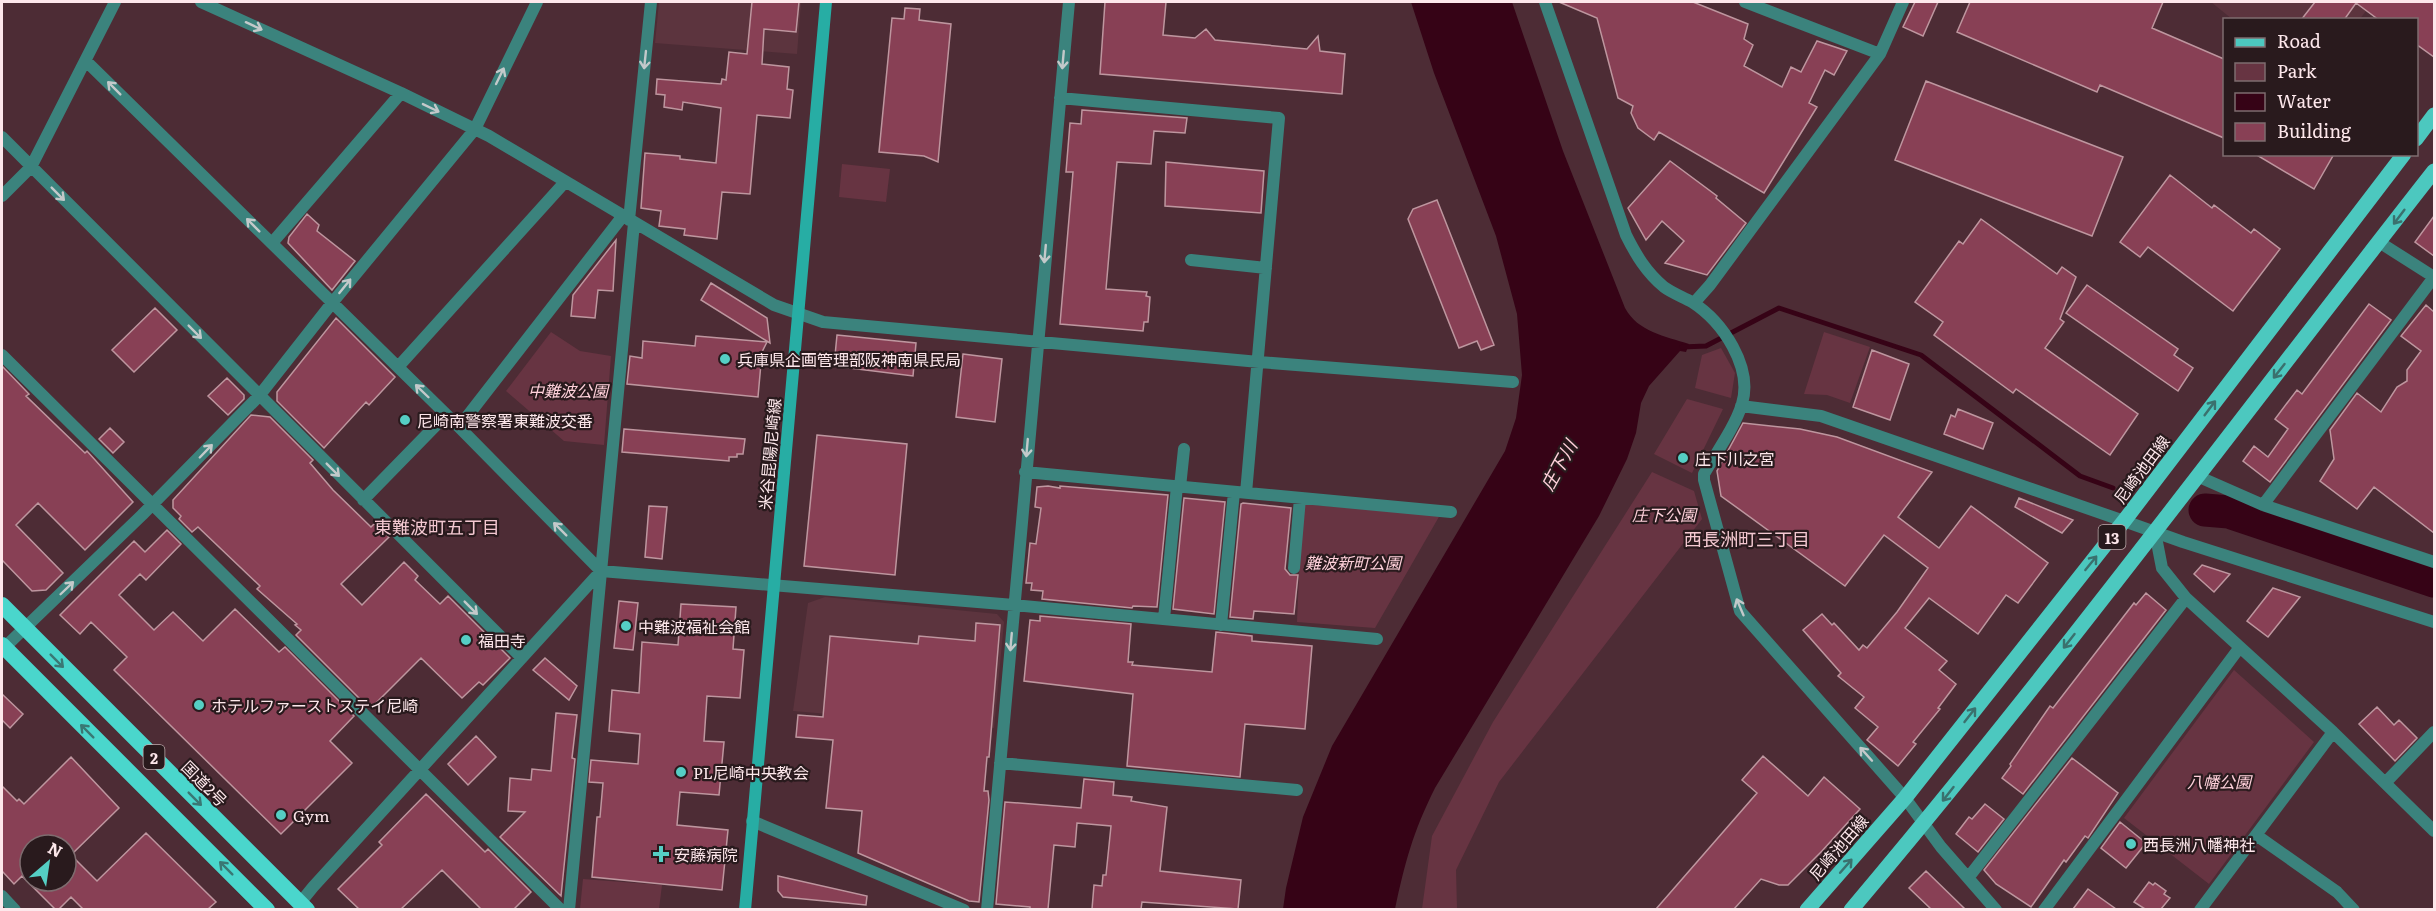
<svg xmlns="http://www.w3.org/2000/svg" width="2436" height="911" font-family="Literata,'Noto Sans JP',serif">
<rect width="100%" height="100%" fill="#4d2c35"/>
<!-- built -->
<path fill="#5c343e" d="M659 2H801L797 54 655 43Z
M2211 2H2373L2359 20 2232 19Z
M825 597 997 614 1004 622 994 728 793 711 808 603Z"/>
<!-- green -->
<path fill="#673442" d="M842 164 890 169 886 202 839 197Z
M551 332 580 351 611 356 604 445 564 441 506 391Z
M1824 332 1870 347 1850 403 1827 395 1804 394Z
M1721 348 1735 373 1731 398 1695 388 1702 355Z
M1687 399 1723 409 1692 473 1654 454Z
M1652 472 1694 491 1702 519 1499 782 1456 870 1457 909H1422L1432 836 1493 722Z
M1302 504 1440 515 1375 628 1297 622Z
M2234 670 2314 742 2209 884 2124 818Z
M583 879 662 885 659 909H580Z"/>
<!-- water -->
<path fill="#360316" d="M1411 2H1512L1563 151 1625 308C1638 332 1665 336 1689 344L1686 352 1680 351 1649 386 1641 403 1636 433 1627 459 1599 516 1435 788C1413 832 1405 862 1395 909H1283L1286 888 1303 817 1332 746 1505 451 1516 418 1522 375 1517 314 1496 236 1434 73Z"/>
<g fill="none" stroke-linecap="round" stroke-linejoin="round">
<!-- stream -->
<path stroke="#360316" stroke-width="5" d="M1682 347 1706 346 1779 308 1921 355 2080 476 2113 488"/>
<!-- river -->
<path stroke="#360316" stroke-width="33" d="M2205 510 2229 512 2434 581"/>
</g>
<!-- building -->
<path fill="#884055" stroke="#be969f" stroke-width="1.5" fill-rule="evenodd" d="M752 2H799L796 32 764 29 762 64 789 67 787 89 793 90 790 118 757 115 750 194 722 192 717 239 684 235 685 229 659 226 661 211 641 208 645 153 680 156V159L716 163 721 108 683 102 682 110 664 107 665 95 656 94 657 79 721 84 722 79 726 80 729 52 747 54Z
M1105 2H1166L1163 35 1195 38 1206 29 1215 40 1307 49 1318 36 1320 51 1345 54 1342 94 1100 74Z
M1559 2H1693L1748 24 1744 39 1753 45 1744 66 1782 87 1791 67 1801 72 1817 41 1847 51 1834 75 1825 70 1809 103 1817 107 1764 193 1659 132 1654 140 1638 128 1631 113 1633 106 1618 98 1597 18Z
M1915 2H1938L1923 36 1903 27Z
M1970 2H2163L2152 28 2224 59V138L2100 85 2097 92 1957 32Z
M2315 2H2434V57L2416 44V20H2379L2356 3 2344 20H2301Z
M905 8 920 9 919 20 951 24 938 162 924 156 879 152 892 18 904 19Z
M1926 81 2123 157 2092 236 1895 160Z
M1082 110 1187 118 1185 133 1154 131 1151 164 1117 162 1106 289 1147 292 1146 296 1150 297 1148 322H1144L1143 331 1060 324 1073 172H1066L1070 123 1081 124Z
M2255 154H2334L2314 189Z
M1670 161 1717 196 1716 198 1746 223 1707 275 1665 263 1684 241 1662 221 1646 240 1628 208Z
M1166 162 1264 171 1261 213 1165 206Z
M2170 175 2212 208 2214 205 2251 233 2254 229 2280 249 2233 311 2148 247 2140 257 2120 242Z
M1437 200 1494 345 1481 350 1477 341 1459 348 1408 219 1413 209Z
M307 214 319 225 317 231 355 261 332 290 288 243 289 237Z
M2434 216V256L2415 242Z
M1981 219 2057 274 2062 267 2076 277 2060 319 2064 322 2045 348 2138 414 2110 455 2016 389 2013 393 1934 335 1943 322 1915 302 1959 241 1963 244Z
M616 240 613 291 598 290 595 318 571 316 573 295Z
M711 283 767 318 770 343 701 300Z
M2087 285 2178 349 2174 355 2193 368 2178 391 2066 313Z
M2369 304 2391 320 2270 482 2243 461 2254 446 2268 457 2288 429 2275 419 2297 390 2302 394Z
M2426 305 2434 312V533L2374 487 2357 509 2320 481 2334 459 2330 430 2357 393 2381 412 2397 387 2407 381V370L2421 351 2401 336Z
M155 308 177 330 134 372 112 350Z
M336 318 395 377 369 405 366 402 324 448 277 401V392Z
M837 335 916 343 913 376 834 366Z
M696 336 767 342 762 352 758 397 627 384 630 356 642 358 643 341 695 346Z
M1872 350 1909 364 1890 420 1853 407Z
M963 354 1002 359 995 422 956 417Z
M2 366 29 394 26 396 85 453 87 451 133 502 85 550 38 503 16 525 63 573 46 590 32 591 2 560Z
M227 378 244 395V399L228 415 208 396Z
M1958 409 1993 423 1983 449 1944 434 1951 415 1955 417Z
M251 415 270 417 313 460 310 463 333 490 371 527 375 523 389 537 341 584 362 605 404 562 418 576 415 580 440 604 448 596 510 658 483 685 479 682 462 698 421 658 373 706 368 702 366 705 296 635 301 630 295 625 297 624 257 589 260 586 198 527 192 532 179 519 181 516 173 508V500Z
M1743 423 1800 429 1837 437 1932 472 1898 517 1939 548 1971 506 2048 563 2018 603 2006 595 1978 634 1929 598 1905 628 1947 661 1939 670 1956 684 1938 708 1940 709 1913 742 1916 744 1898 766 1867 740 1878 727 1855 708 1864 697 1838 676 1841 673 1803 630 1822 614 1832 625 1834 623 1859 650 1863 645 1867 648 1897 612 1928 568 1884 535 1845 586 1721 496 1717 471Z
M110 428 124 442 113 453 99 439Z
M624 429 745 439 743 454H737V457H729V461L622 452Z
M817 435 907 444 895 575 804 566Z
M1048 486 1060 488V486L1168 495 1157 607 1133 606 1132 608 1042 599 1043 591 1031 590 1032 583H1026L1030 543 1036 544 1041 508 1035 507 1037 487Z
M1184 498 1225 502 1214 614 1173 609Z
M2019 498 2073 520 2062 533 2015 507Z
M1243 503 1291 508 1285 569 1290 575H1298L1294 614 1254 611 1253 619 1230 617 1241 504Z
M649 506 667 507 662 559 645 557Z
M167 530 181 544 146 580 140 574 119 595 154 630 173 612 203 641 235 609 279 652 285 647 354 716 330 741 352 763 281 834 114 670 127 657 91 622 80 634 60 615 134 541 145 552Z
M2202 565 2230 574 2214 592 2194 574Z
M2273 588 2300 597 2268 637 2247 621Z
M2146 593 2166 610 2023 794 2002 778 2011 766 2010 764 2050 706 2053 708 2134 603 2136 605Z
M619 601 638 603 633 650 614 648Z
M681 604 736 607 733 649 744 650 740 698 707 696 704 741 724 742 719 795 680 792 677 825 728 830 722 890 592 877 597 817H600L603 783 589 782 591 760 638 764 640 734 609 731 612 690 639 693 642 642 678 645Z
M1040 616 1131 624 1128 662H1133L1132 665 1212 672 1216 632 1252 636V641L1312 646 1305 729 1245 724 1240 777 1127 766 1133 694 1024 681 1030 620 1040 621Z
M976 623 1000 625 989 757H987L984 791H988L989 800 979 902 969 901 858 853 862 811 826 808 833 740 796 737 798 715 823 717 830 636 918 644 919 636 975 641Z
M545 658 577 686 569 700 533 670Z
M2 694 23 714 10 728 2 720Z
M2377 707 2394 725 2399 720 2417 738 2395 761 2359 724Z
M556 713 577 715 572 758 575 759 561 896 500 837 525 812 508 811 510 778 531 780 532 769 551 771Z
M476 736 496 757 468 785 448 764Z
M1763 756 1808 796 1824 777 1860 809 1822 851 1788 885H1779L1761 879 1734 909H1656L1757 793 1742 780Z
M71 757 119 808 71 855 97 881 146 833 216 902 208 909H83L71 897 59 909H55L22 876 14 884 2 871V786L17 801 19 799 24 804ZM30 845H66V881H30Z
M2072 758 2118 793 2088 838 2085 836 2066 862 2064 860 2031 907 1996 884 1984 870Z
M1084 779 1114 782 1113 795 1132 797 1131 801 1167 807 1160 871 1241 880 1238 909 1142 902 1141 909H1092L1094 885 1102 886 1103 875H1106L1111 826 1077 823 1075 847 1054 845 1048 909H1030V907L996 904 1005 802 1081 808Z
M426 794 485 852 488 849 531 892 514 909H481L442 870 401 909H359L338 889 382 845 379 842Z
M1985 804 2004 819 1978 852 1956 834 1969 817 1972 819Z
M2120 822 2146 843 2126 868 2101 848Z
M1926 871 1965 909H1931L1909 888Z
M778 876 867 896 866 905 783 897 778 891Z
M2149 882 2153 885 2155 883 2166 891 2164 894 2170 898 2161 909H2145L2134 902Z
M2088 889 2116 909H2073Z"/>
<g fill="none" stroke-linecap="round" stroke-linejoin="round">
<!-- minor -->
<path stroke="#3b837d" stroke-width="12" d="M201 2 401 93 489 136 774 305 823 322 1259 362 1513 382
M1545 2 1626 235C1636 255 1646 272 1664 287 1672 293 1683 297 1692 302 1723 322 1753 367 1742 404 1735 427 1716 453 1704 474V480L1740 611 1905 798 1941 847 1996 910
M1745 2 1880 54
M86 61 459 427 601 571
M1060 98 1279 118 1246 493
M2 137 522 658
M2 196 31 167 115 2
M629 220 651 2
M2379 242 2434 277
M272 243 401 93
M1191 260 1266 268
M1694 303 1710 285 1880 54 1903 2
M2 355 561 910
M398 367 565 182
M1741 406 1821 416 2124 521
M459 427 622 217
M1025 472 1451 512
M2197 476 2263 505 2434 562
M1180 487 1184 449
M363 500 446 415
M2263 505 2434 277
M2155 532 2162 568 2186 598 2333 732 2434 831
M1294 568 1300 498
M1164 619 1177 486
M1221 625 1234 492
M2 650 142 515 259 396 332 303 475 129 537 2
M1000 763 1297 790
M2386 782 2434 732
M752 821 964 910
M2256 835 2337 892 2354 910
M1968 878 2186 598
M2 896 15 910
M300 910V903L313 887 601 571 1014 605 1377 639
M569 910 634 223
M987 910 1069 2
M2044 910 2240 647
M2200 910 2333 732"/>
<!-- tertiary -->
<path stroke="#3b837d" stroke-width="12" d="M2124 521 2183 542 2434 622"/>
<!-- secondary -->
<path stroke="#27ada4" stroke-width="12" d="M745 910 826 2"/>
<!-- primary -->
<path stroke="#4cc8bf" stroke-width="15" d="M2416 139 2434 115
M1807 910 1905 798 2124 521 2404 154
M1851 910C2054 670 2241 417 2434 171"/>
<!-- trunk -->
<path stroke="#4ad6cc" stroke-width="16" d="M2 605 307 910
M2 645 267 910"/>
</g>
<!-- one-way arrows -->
<defs><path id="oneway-shaft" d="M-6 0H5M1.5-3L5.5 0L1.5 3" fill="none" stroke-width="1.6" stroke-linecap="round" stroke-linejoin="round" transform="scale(1.5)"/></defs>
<g stroke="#c3c9ca">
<use href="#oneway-shaft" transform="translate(254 26) rotate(25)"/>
<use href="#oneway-shaft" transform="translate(645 60) rotate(96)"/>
<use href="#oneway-shaft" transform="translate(1063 60) rotate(95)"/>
<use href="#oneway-shaft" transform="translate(500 76) rotate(-64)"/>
<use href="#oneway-shaft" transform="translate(114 88) rotate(-135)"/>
<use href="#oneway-shaft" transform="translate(431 108) rotate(26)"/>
<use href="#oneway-shaft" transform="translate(58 194) rotate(45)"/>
<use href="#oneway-shaft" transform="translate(253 225) rotate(-135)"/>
<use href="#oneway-shaft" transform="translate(1045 254) rotate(95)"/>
<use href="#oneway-shaft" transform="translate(345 286) rotate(-51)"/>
<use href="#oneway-shaft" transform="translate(195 332) rotate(45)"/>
<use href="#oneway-shaft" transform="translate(422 391) rotate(-136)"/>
<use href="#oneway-shaft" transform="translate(1027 448) rotate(95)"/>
<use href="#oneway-shaft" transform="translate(206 451) rotate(-46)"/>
<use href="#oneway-shaft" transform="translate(333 470) rotate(45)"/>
<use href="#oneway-shaft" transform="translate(560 529) rotate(-135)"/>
<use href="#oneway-shaft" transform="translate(67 588) rotate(-44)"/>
<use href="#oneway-shaft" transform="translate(1740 607) rotate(-113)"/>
<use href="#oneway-shaft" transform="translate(471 608) rotate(45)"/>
<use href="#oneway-shaft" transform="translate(1011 642) rotate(95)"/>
<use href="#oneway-shaft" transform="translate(1866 754) rotate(-132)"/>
</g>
<g stroke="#3a716e">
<use href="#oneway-shaft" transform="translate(2399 217) rotate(127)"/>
<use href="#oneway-shaft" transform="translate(2279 371) rotate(128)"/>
<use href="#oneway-shaft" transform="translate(2210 408) rotate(-53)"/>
<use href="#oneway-shaft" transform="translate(2091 563) rotate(-51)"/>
<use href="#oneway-shaft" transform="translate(2069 641) rotate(128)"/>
<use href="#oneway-shaft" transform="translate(1970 715) rotate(-52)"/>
<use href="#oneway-shaft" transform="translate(1948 794) rotate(128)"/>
<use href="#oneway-shaft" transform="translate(1846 866) rotate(-49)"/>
</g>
<g stroke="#3a7874">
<use href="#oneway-shaft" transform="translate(57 661) rotate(45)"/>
<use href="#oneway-shaft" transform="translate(87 731) rotate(-135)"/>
<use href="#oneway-shaft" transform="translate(195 799) rotate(45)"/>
<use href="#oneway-shaft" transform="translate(226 868) rotate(-135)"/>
</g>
<!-- markers -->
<g fill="#55cec4" stroke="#291a1d" stroke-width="2">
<circle cx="725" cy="359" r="6"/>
<circle cx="405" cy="420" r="6"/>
<circle cx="1683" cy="458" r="6"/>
<circle cx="626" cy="626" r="6"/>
<circle cx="466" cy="640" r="6"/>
<circle cx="199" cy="705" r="6"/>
<circle cx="681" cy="772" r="6"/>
<circle cx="281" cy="815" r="6"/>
<circle cx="2131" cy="844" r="6"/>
<path d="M658 845h6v6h6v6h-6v6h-6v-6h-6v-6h6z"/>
</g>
<g text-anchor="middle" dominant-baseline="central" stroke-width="4.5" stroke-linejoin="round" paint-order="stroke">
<!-- shield labels -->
<g fill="#291a1d" stroke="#bdaaad" stroke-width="1.5">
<rect x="2098.5" y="525" width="27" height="24" rx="4.5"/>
<rect x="143.5" y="745" width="21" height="24" rx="4.5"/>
</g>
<g font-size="15" font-weight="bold" fill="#fde7eb">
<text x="2112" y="537">13</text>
<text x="154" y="757">2</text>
</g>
<!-- poi labels -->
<g font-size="16" fill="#fde7eb" stroke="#291a1d" text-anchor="start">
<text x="737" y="359">兵庫県企画管理部阪神南県民局</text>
<text x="417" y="420">尼崎南警察署東難波交番</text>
<text x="1695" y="458">庄下川之宮</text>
<text x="638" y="626">中難波福祉会館</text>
<text x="478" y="640">福田寺</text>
<text x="211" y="705">ホテルファーストステイ尼崎</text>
<text x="693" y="772">PL尼崎中央教会</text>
<text x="293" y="815">Gym</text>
<text x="2143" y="844">西長洲八幡神社</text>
<text x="674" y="854">安藤病院</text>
</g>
<!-- park labels -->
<g font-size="16" font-style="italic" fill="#fed0da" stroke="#291a1d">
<text x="568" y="390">中難波公園</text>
<text x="1664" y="514">庄下公園</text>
<text x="1353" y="562">難波新町公園</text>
<text x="2219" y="781">八幡公園</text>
</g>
<!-- street labels -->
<g font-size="16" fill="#fde7eb" stroke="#291a1d">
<text transform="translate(769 454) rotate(-85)">米谷昆陽尼崎線</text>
<text transform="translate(2141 469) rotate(-53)">尼崎池田線</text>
<text transform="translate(205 783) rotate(45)">国道2号</text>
<text transform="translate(1838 847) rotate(-49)">尼崎池田線</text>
</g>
<!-- water labels -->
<g font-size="18" font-style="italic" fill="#ffd1db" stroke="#291a1d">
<text transform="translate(1558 465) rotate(-61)">庄下川</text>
</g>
<!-- neighbourhood labels -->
<g font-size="18" fill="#f3c8d1" stroke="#291a1d">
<text x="437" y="526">東難波町五丁目</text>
<text x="1747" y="538">西長洲町三丁目</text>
</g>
</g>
<!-- border -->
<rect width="2436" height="911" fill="none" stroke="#fde7eb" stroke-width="6"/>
<!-- legend -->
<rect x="2223" y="18" width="195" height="138" fill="#291a1d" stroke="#7e6c6f" stroke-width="1.5"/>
<rect x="2235" y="38" width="30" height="9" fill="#4cc8bf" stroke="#7e6c6f" stroke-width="1.5"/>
<text x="2277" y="48" font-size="18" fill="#fde7eb">Road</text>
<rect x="2235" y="63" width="30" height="18" fill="#673442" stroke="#7e6c6f" stroke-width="1.5"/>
<text x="2277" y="78" font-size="18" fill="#fde7eb">Park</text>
<rect x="2235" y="93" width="30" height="18" fill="#360316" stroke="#7e6c6f" stroke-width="1.5"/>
<text x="2277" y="108" font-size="18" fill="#fde7eb">Water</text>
<rect x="2235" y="123" width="30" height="18" fill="#884055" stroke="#7e6c6f" stroke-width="1.5"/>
<text x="2277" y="138" font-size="18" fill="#fde7eb">Building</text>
<!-- north arrow -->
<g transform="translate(48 863) rotate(29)"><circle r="28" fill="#291a1d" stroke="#7e6c6f" stroke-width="1.5"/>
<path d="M0-4.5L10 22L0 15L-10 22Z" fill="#55cec4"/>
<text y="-9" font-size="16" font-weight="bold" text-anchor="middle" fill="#fde7eb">N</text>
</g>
</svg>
